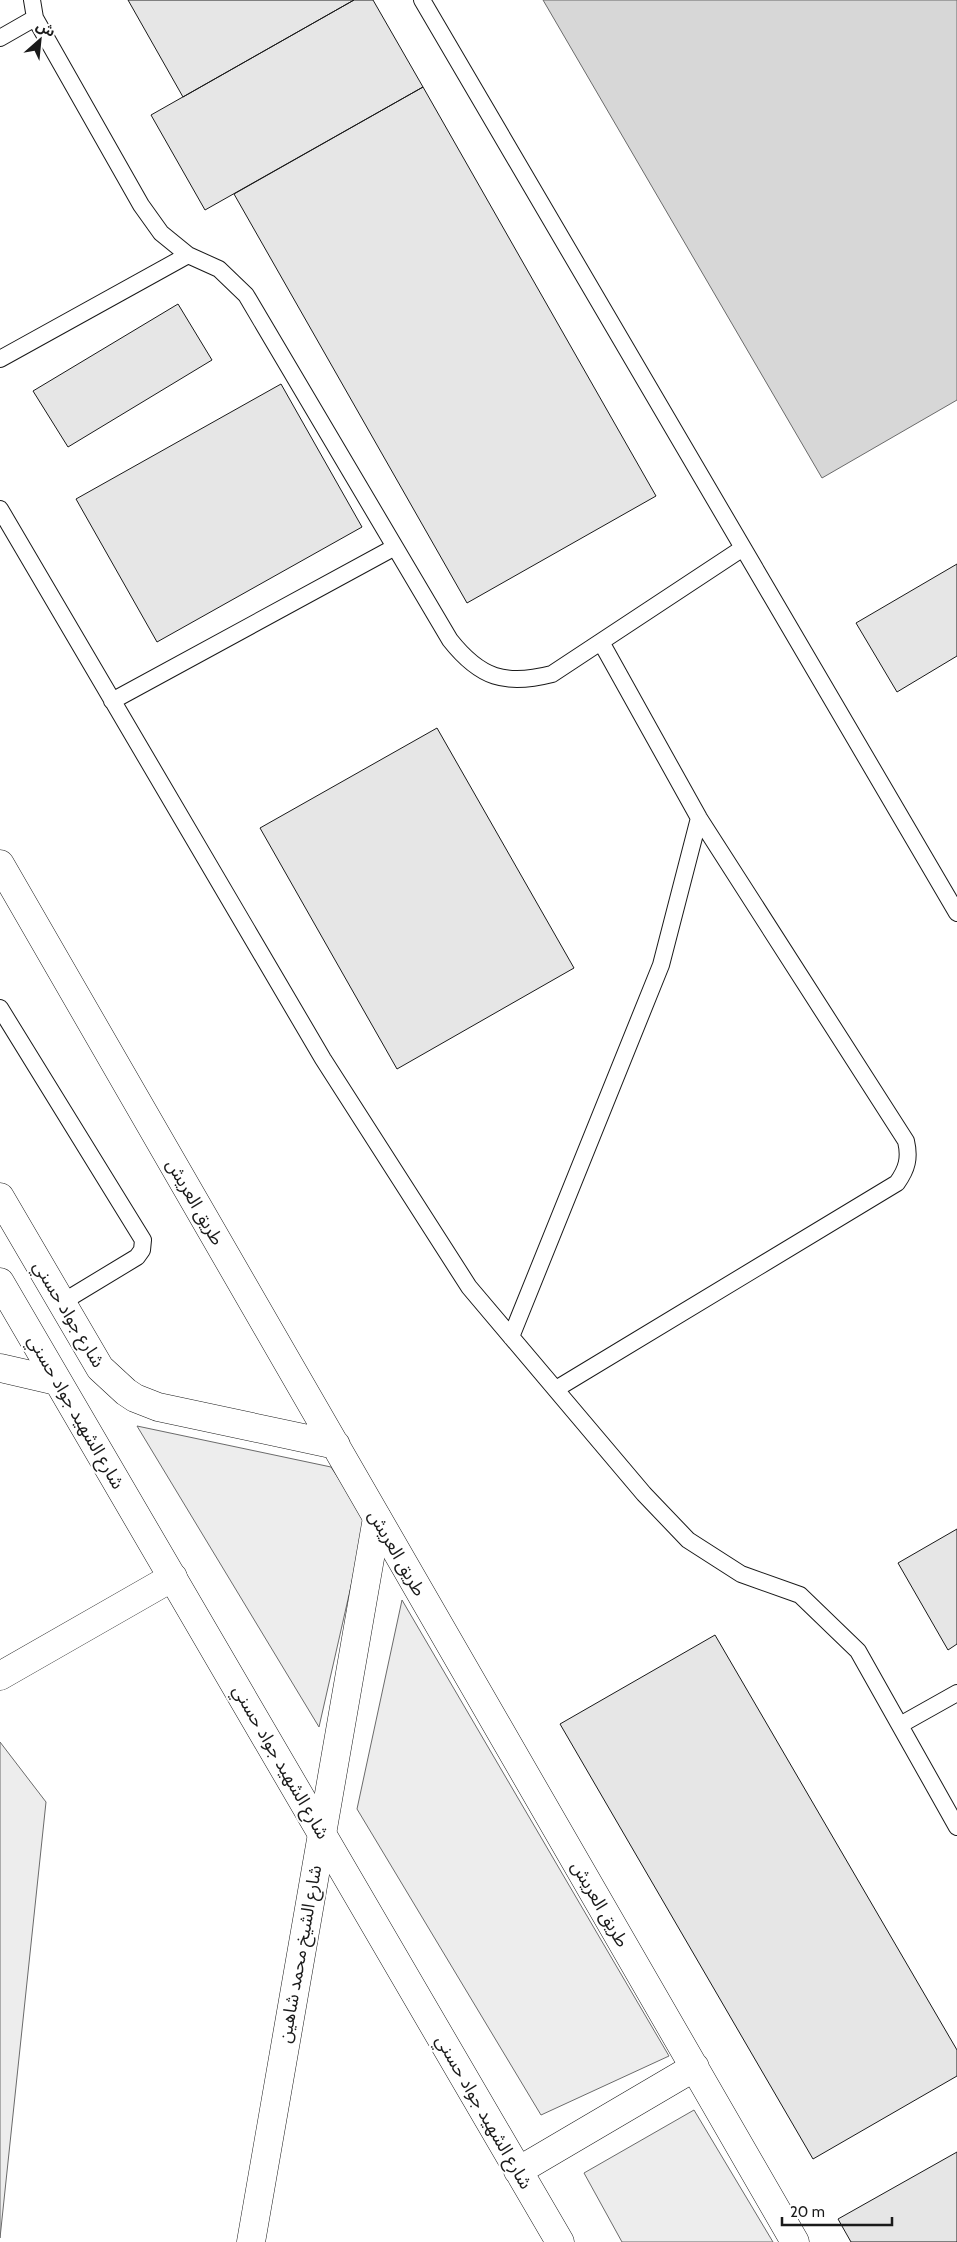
<svg xmlns="http://www.w3.org/2000/svg" width="957" height="2242" font-family="Cabin,'Noto Sans Arabic',sans-serif">
<rect width="100%" height="100%" fill="#fff"/>
<!-- built -->
<path fill="#ededed" stroke="#6a6a6a" d="M137 1426 331 1467 366 1520 319 1727Z
M402 1600 669 2056 541 2115 357 1809Z
M0 1742 46 1802 0 2238Z
M694 2110 773 2242H622L584 2173Z"/>
<!-- water -->
<path fill="#d7d7d7" stroke="#6a6a6a" d="M543 0H957V400L822 478Z"/>
<!-- building -->
<path fill="#e6e6e6" stroke="#1a1a1a" d="M128 0H354L183 97Z
M354 0H373L423 87 205 210 151 115Z
M423 87 656 496 467 603 234 194Z
M178 304 212 360 68 447 33 391Z
M281 384 362 527 157 642 76 499Z
M957 564V656L897 692 856 623Z
M437 728 574 968 397 1069 260 828Z
M957 1529V1644L948 1650 898 1563Z
M715 1635 957 2050V2076L813 2159 560 1724Z
M957 2152V2242H851L838 2219Z"/>
<g fill="none" stroke-linecap="round" stroke-linejoin="round">
<!-- service casing -->
<g stroke="#1a1a1a" stroke-width="18">
<path id="service" d="M32 0 35 18 141 205 161 233 188 255 219 269 246 295 450 640C480 678 505 686 552 674L743 548
M422 0 957 913
M0 38 35 18
M0 359 188 255
M0 509 323 1059 469 1287 644 1494 688 1540 741 1574 800 1595 858 1651 957 1827
M112 701 395 547
M0 1008 143 1240 142 1250 137 1257 61 1303
M511 1337 661 965 699 818
M556 1389 897 1183C907 1169 910 1158 906 1141L699 818 601 642
M900 1725 957 1693"/>
</g>
<!-- minor casing -->
<g stroke="#1a1a1a" stroke-width="29">
<path id="minor" d="M0 1368 57 1381
M0 1676 173 1577
M251 2242 377 1518"/>
</g>
<!-- tertiary casing -->
<g stroke="#1a1a1a" stroke-width="29">
<path id="tertiary" d="M0 864 795 2242
M0 1197 100 1368 126 1392 135 1398 158 1407 336 1445
M0 1282 560 2242
M518 2171 695 2067"/>
</g>
<!-- service -->
<use href="#service" stroke="#fff" stroke-width="16"/>
<!-- minor -->
<use href="#minor" stroke="#fff" stroke-width="28"/>
<!-- tertiary -->
<use href="#tertiary" stroke="#fff" stroke-width="28"/>
</g>
<g text-anchor="middle" dominant-baseline="central" stroke-width="4" stroke-linejoin="round" paint-order="stroke">
<!-- street labels -->
<g font-size="18" fill="#1a1a1a" stroke="#fff">
<text transform="translate(195 1202) rotate(60)">طريق العريش</text>
<text transform="translate(69 1314) rotate(59)">شارع جواد حسني</text>
<text transform="translate(76 1412) rotate(60)">شارع الشهيد جواد حسني</text>
<text transform="translate(397 1553) rotate(60)">طريق العريش</text>
<text transform="translate(281 1762) rotate(60)">شارع الشهيد جواد حسني</text>
<text transform="translate(600 1904) rotate(60)">طريق العريش</text>
<text transform="translate(300 1954) rotate(-80)">شارع الشيخ محمد شاهين</text>
<text transform="translate(484 2112) rotate(60)">شارع الشهيد جواد حسني</text>
</g>
</g>
<!-- north arrow -->
<g transform="translate(40 40) rotate(27)" stroke="#ffffff" stroke-width="4" paint-order="stroke">
<path d="M0-4L9 19L0 12L-9 19Z" fill="#1a1a1a"/>
<text y="-8" font-size="14" font-weight="bold" text-anchor="middle" fill="#1a1a1a">ش</text>
</g>
<!-- scale -->
<path d="M782 2217v8h110v-8" fill="none" stroke="#1a1a1a" stroke-width="2.5"/>
<text x="790" y="2217" font-size="15" fill="#1a1a1a" stroke="#ffffff" stroke-width="4" paint-order="stroke">20 m</text>
</svg>
